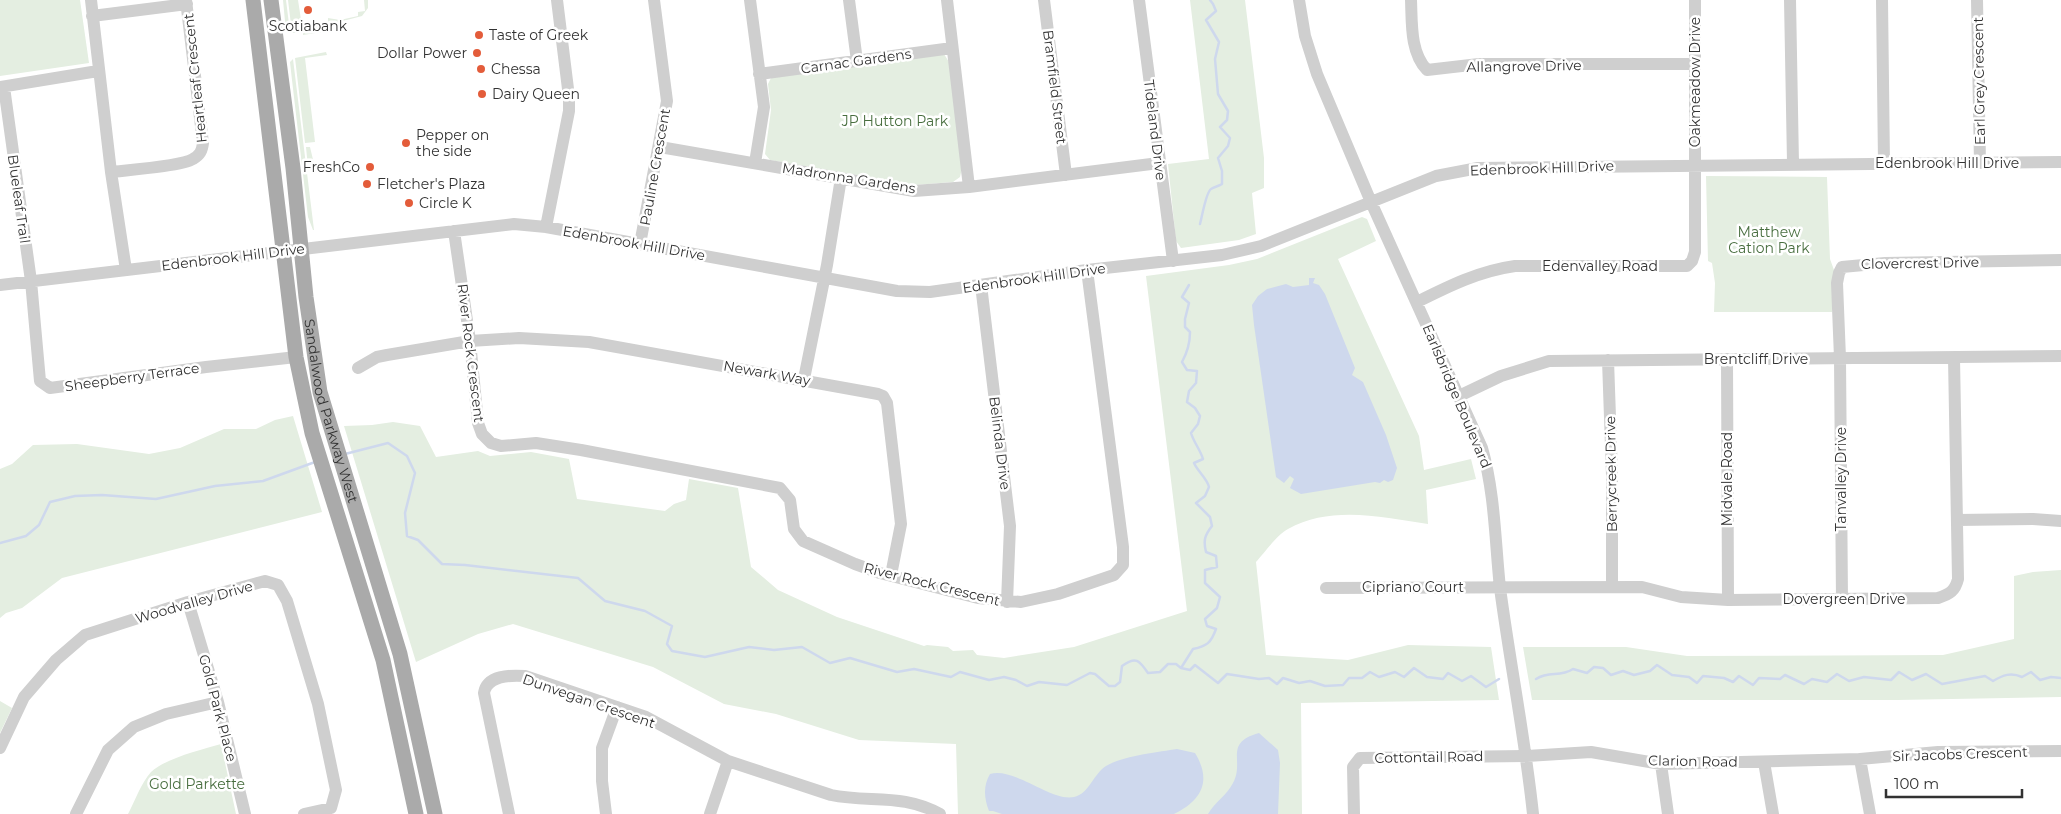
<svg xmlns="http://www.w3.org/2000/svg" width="2061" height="814" font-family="Montserrat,sans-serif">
<rect width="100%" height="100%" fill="#fff"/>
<!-- green -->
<path fill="#e4eee1" d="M0 0H80L89 63 0 76Z
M283 0H286L290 32H286Z
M288 0H298L302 26 328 23V18L340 20 358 16V12L365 11 364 0H368V8L362 16 343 21 322 32 303 35V32L292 33Z
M1190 0H1245L1264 158V188L1252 193 1256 234 1239 240 1181 248 1176 241 1168 164 1209 159Z
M326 52 327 55 305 58 315 142 305 143 295 58Z
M944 54 949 62 962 168 960 177 953 182 915 185 770 160 765 154 771 110 768 84 772 76Z
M293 59 314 230H313L308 217 292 80 290 62Z
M306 147H310L315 168H308Z
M1706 176 1827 177 1830 259 1834 270 1832 312H1714L1715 283 1712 263 1708 261Z
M1362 217 1367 219 1376 241 1338 259 1419 436 1424 470 1471 459 1476 479 1426 490 1428 524C1382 517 1331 505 1288 529 1278 534 1264 553 1256 562L1266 655 1348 660 1408 645 1491 647 1499 700 1301 703 1302 814H958L956 744 859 740 776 714 724 704 653 667 513 624 478 634 416 662 344 426 372 425 393 422 420 426 436 457 478 451 490 456 531 452 569 459 577 499 665 511 674 504 686 500 689 479 738 488 751 567 778 590 837 617 924 646 927 645 948 647 953 651 973 650 977 655 1004 658 1074 647 1187 611 1146 276 1229 265 1257 259Z
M293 416 322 512 62 578 22 608 6 613 0 618V469L12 464 33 445 77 444 149 454 180 448 224 429H256L275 420Z
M2061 570V697L1897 700H1532L1523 647H1626L1687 656 1943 655 2014 639V576L2033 572Z
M0 701 12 708 0 733Z
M221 744 236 814H128C135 801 141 783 151 772 166 758 201 750 221 744Z"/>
<!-- water -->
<path fill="#ced8ed" d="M1309 278H1315L1313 283 1319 285 1325 294 1355 368 1352 375 1363 382 1386 435 1397 468 1393 480 1388 482 1384 480 1380 483 1375 482 1301 494 1290 488 1294 479 1290 476 1284 483 1276 477 1254 325 1252 305 1258 296 1267 289 1286 284 1293 287 1309 285Z
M1259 733 1278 750 1280 763 1278 814H1208C1215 802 1227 795 1233 783 1245 761 1223 743 1259 733Z
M1177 749 1195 753C1212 781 1202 800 1174 814H1002L993 811H989C984 798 983 786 990 774 1015 767 1051 802 1074 797 1089 794 1094 773 1106 766 1122 756 1159 752 1177 749Z"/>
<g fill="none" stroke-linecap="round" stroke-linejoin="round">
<!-- stream -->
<path stroke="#ced8ed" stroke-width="2.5" d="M1200 224C1202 217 1206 192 1211 189 1214 187 1219 186 1222 184V171L1218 158 1228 146 1230 138 1220 127 1227 120 1228 111 1218 94 1215 59 1219 42 1206 20 1216 11 1213 4 1210 0
M345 454 388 443 407 456 415 473 405 513 407 536 418 540 442 564 465 565 578 578 605 601 645 611 672 626 667 644 672 651 705 657 749 647 774 650 802 647 830 663 850 658 897 672 914 669 951 677 960 672 989 680 1004 677 1016 680 1027 686 1039 682 1067 685 1090 673 1095 674 1109 686H1115L1120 682 1122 666C1136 656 1139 660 1148 673L1160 672 1168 664H1176L1181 668 1190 670 1195 665 1218 683 1227 674 1259 679 1269 678 1277 684 1283 678 1299 683 1310 681 1325 686 1343 685 1349 678H1362L1370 672 1379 677 1395 672 1404 677 1414 668 1427 677 1443 679 1448 673 1462 681 1471 676 1486 687 1499 679
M0 543 26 536 39 525 50 502 75 496 102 495 156 499 215 486 263 481 315 462
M1181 668 1193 649C1207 646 1211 643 1216 629L1207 626 1205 619 1217 608 1220 597 1205 583V570L1217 567 1216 556 1206 552C1203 540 1205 535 1212 526L1210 517 1196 503 1205 496 1209 487C1207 478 1198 472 1194 463L1203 459C1200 449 1194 443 1191 433L1198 424 1200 416 1195 408 1187 402 1189 391 1196 383 1197 371 1187 370 1182 362C1187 353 1190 343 1190 332L1185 327V319L1189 303 1182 297 1189 285
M1536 679C1550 670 1559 678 1573 669L1587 673 1594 667 1603 668 1611 675 1623 671 1634 675 1650 671 1657 665 1672 675 1689 677 1697 683 1703 676 1724 678 1733 682 1739 676 1753 685 1759 678 1780 679 1785 675 1804 684 1812 679 1827 682 1837 674 1849 681 1864 677 1891 680 1899 672 1912 680 1926 674 1942 684 1985 676 1993 681C2003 675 2011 672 2022 677L2031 672 2040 680 2051 677 2061 678"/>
<!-- minor -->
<path stroke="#cfcfcf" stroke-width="12" d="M91 0 111 172 126 270
M750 0 764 107 755 163
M849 0 857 61
M947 0 969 187
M1044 0 1066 175
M1139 0 1173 261
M1299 0 1305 36 1317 74 1371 202 1482 448C1495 494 1495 541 1500 588 1510 663 1525 738 1533 814
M1411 0C1412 23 1410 52 1427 70L1479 64H1695
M1790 0 1793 163
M1882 0 1884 163
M1977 0 1980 163
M92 16 187 4
M759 74 952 48
M0 87 98 71
M4 87 31 281 40 381 50 388 206 367 296 357
M660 147 914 191 969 187 1159 163
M111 172C128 170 182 166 193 159 200 155 202 151 203 143L186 0
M546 227 569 111V97L557 0
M454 231 470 341 478 423 482 434 491 443 501 446 536 443 581 450 780 488 790 500 794 529 803 541 855 564 880 573 978 598 1021 602 1058 594 1114 575 1123 565V547L1087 270
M640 244 667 101 654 0
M0 285 514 224 546 227 897 291 930 292 1087 270 1222 255 1261 246 1436 176 1478 168 2061 162
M981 285 1010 526 1007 602
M1417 302C1449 286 1479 271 1515 266H1687L1692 261 1695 252V0
M1727 359 1728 600
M1608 360 1612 475V587
M358 368 377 357 387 355 470 341 519 338 589 342 878 394 883 396 887 403 901 524 891 575
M804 379 827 265 841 178
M1459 396 1501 376 1549 361 2061 356
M1957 520 2033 519 2061 521
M1326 588 1642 587 1681 597 1728 600 1938 598C1950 594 1955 591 1958 579L1954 358
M1842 600 1840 358 1837 283 1839 273 1842 267 1885 263 2061 260
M188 602 218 702 245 814
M0 748 24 697 56 660 85 635 188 602 265 581 278 585 287 601 318 704 336 790 331 808 304 814
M1860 759 1870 814
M1764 762 1773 814
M1661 764 1668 814
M76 814 108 750 134 727 166 714 218 702
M509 814 484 693C487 675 510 675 525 676L646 717 728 761 831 795C869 803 903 793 940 814
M606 814 602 781V748L617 707
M710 814 728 761
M1354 814 1353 767 1360 758 1527 756 1591 752 1661 764 1860 759 1938 752 2061 751"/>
<!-- major -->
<g stroke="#aaa" stroke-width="15">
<path d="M253 0 296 357 312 433 383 660 416 814"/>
<path id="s1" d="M271 0 293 168 306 297 320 392 400 654 435 814"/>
</g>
</g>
<!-- markers -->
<g fill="#e35c3a" stroke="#fff" stroke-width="2">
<circle cx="308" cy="10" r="5"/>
<circle cx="479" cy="35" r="5"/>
<circle cx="477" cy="53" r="5"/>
<circle cx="481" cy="69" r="5"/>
<circle cx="482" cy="94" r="5"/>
<circle cx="406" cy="143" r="5"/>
<circle cx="370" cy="167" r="5"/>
<circle cx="367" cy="184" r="5"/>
<circle cx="409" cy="203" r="5"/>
</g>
<g text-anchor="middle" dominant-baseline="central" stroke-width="5" stroke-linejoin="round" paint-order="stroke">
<!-- poi labels -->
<g font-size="14" fill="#323232" stroke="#fff" text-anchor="start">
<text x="308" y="26" text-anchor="middle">Scotiabank</text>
<text x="489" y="35">Taste of Greek</text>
<text x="467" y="53" text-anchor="end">Dollar Power</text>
<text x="491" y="69">Chessa</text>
<text x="492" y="94">Dairy Queen</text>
<text x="416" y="135">Pepper on<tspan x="416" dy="16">the side</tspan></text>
<text x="360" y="167" text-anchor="end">FreshCo</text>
<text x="377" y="184">Fletcher's Plaza</text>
<text x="419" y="203">Circle K</text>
</g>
<!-- street labels -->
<g font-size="14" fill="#323232" stroke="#fff">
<text transform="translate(856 61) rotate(-8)">Carnac Gardens</text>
<text transform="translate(1524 66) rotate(-1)">Allangrove Drive</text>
<text transform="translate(195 78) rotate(-96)">Heartleaf Crescent</text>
<text transform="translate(1979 81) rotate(-91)">Earl Grey Crescent</text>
<text transform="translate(1695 82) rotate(-90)">Oakmeadow Drive</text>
<text transform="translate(1055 87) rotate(83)">Bramfield Street</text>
<text transform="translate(1155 130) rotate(83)">Tideland Drive</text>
<text x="1947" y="163">Edenbrook Hill Drive</text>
<text transform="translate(655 167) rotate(-80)">Pauline Crescent</text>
<text transform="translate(1542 168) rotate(-2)">Edenbrook Hill Drive</text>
<text transform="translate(849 178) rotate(9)">Madronna Gardens</text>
<text transform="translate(19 199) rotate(82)">Blueleaf Trail</text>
<text transform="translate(634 243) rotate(10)">Edenbrook Hill Drive</text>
<text transform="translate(233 257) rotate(-7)">Edenbrook Hill Drive</text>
<text transform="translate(1920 263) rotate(-1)">Clovercrest Drive</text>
<text x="1600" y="266">Edenvalley Road</text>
<text transform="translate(1034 278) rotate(-8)">Edenbrook Hill Drive</text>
<text transform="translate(471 353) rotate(83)">River Rock Crescent</text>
<text x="1756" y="359">Brentcliff Drive</text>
<text transform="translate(767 373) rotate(10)">Newark Way</text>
<text transform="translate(132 377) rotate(-8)">Sheepberry Terrace</text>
<text transform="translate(1457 396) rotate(67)">Earlsbridge Boulevard</text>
<text stroke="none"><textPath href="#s1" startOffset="416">Sandalwood Parkway West</textPath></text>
<text transform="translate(1000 443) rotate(83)">Belinda Drive</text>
<text transform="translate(1611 474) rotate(-91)">Berrycreek Drive</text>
<text transform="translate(1727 479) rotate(-90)">Midvale Road</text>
<text transform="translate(1841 479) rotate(-90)">Tanvalley Drive</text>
<text transform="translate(932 584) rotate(14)">River Rock Crescent</text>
<text x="1413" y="587">Cipriano Court</text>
<text x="1844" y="599">Dovergreen Drive</text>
<text transform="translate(194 602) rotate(-16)">Woodvalley Drive</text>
<text transform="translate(589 701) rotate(19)">Dunvegan Crescent</text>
<text transform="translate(218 708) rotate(75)">Gold Park Place</text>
<text transform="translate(1960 754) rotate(-2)">Sir Jacobs Crescent</text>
<text transform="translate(1429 757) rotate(-1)">Cottontail Road</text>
<text transform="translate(1693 761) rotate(1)">Clarion Road</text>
</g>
<!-- park labels -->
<g font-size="14" fill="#486e3f" stroke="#fff">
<text x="895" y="121">JP Hutton Park</text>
<text x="1769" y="232">Matthew<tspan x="1769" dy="16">Cation Park</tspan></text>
<text x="197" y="784">Gold Parkette</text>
</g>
</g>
<!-- scale -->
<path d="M1886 789v8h136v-8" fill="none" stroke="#323232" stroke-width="2.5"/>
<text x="1894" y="789" font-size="15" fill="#323232" stroke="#ffffff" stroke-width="4" paint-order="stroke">100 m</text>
</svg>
